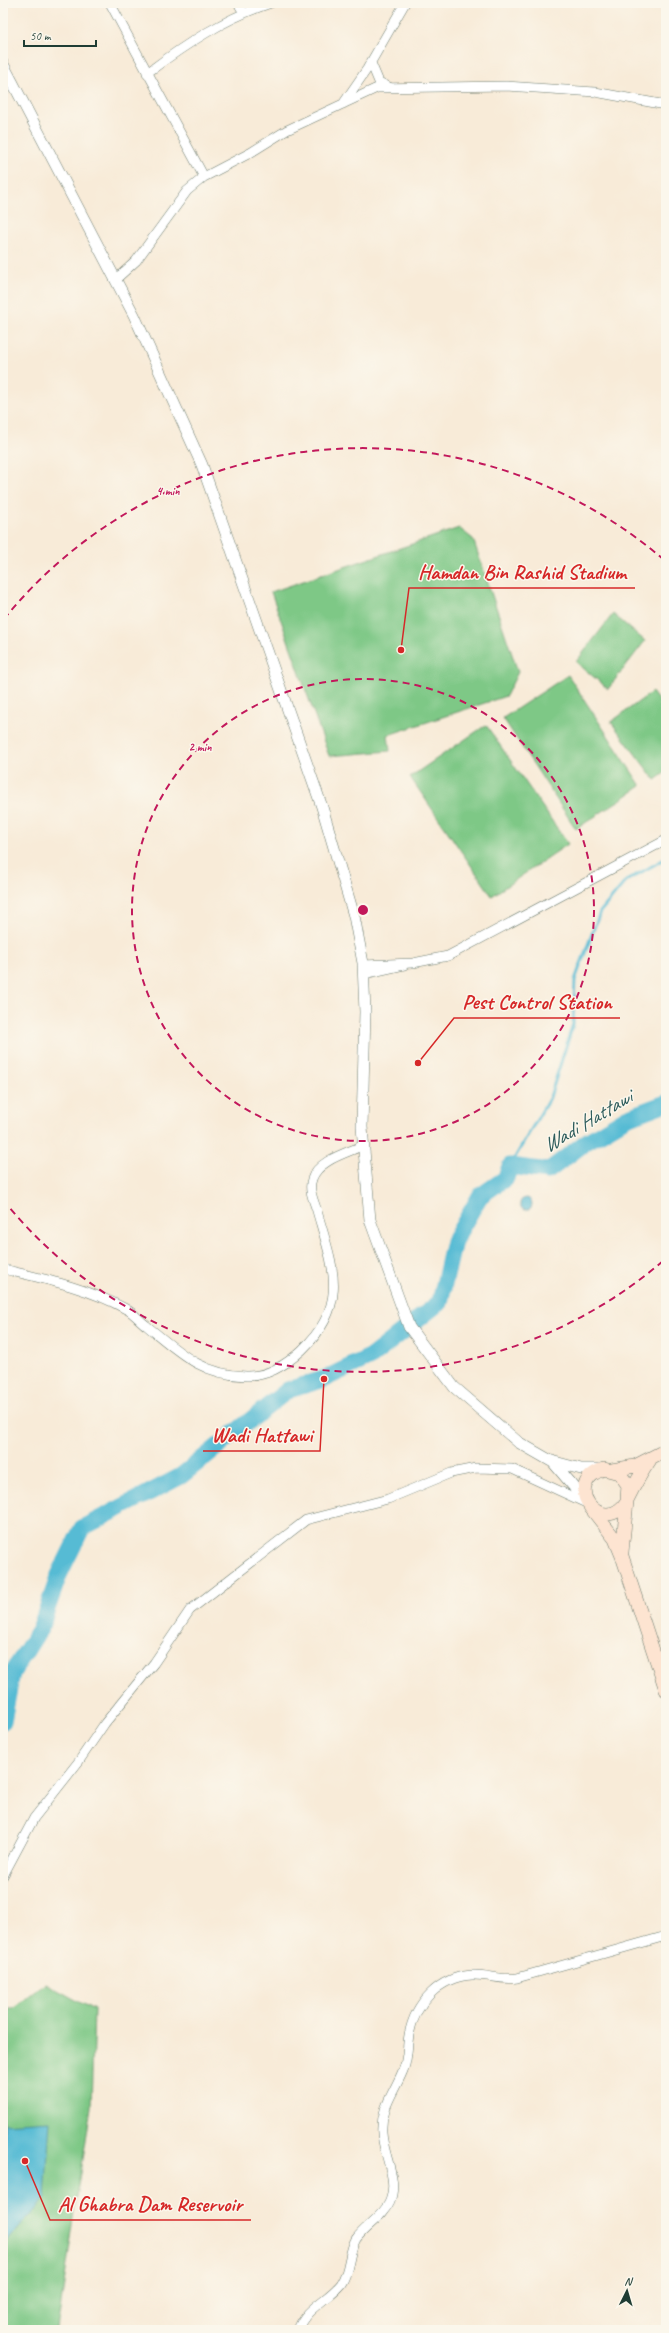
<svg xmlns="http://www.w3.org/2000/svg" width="669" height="2333" font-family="Caveat,sans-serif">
<rect width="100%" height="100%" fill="#fbf7ec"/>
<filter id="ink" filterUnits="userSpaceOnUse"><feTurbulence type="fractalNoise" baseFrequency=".025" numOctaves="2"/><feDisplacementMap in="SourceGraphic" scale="8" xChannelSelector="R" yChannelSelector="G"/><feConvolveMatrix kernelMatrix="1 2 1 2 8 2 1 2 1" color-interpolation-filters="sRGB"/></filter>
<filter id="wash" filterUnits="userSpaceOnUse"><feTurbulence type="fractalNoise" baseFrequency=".012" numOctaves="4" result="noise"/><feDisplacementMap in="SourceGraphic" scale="16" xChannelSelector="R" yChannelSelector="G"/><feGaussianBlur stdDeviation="0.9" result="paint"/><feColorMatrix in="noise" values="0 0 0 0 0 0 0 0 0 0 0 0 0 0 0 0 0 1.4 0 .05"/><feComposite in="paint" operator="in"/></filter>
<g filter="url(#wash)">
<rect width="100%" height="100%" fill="#f8ebd8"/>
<!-- green -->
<path fill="#7ec886" stroke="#4e825d" d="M459 528 473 539 518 672 506 696 388 735 390 751 329 756 271 592Z
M613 614 645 641 608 689 576 662Z
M568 675 641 786 576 829 503 718Z
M652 692 666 711V772L655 780 611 722Z
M486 725 568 844 492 896 410 777Z
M45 1983 94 2010 91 2107 57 2330H3V2009H13Z"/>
<!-- water -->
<path fill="#56bbd4" stroke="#3a7c84" d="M520 1204a6 6 0 1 1 12 0a6 6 0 1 1-12 0Z
M50 2121 45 2198 3 2245V2124Z"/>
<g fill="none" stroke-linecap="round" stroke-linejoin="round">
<!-- stream -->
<path stroke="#56bbd4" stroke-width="3" d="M510 1166 550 1097 573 1024 575 980 600 912 626 881 666 858"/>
<!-- river -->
<path stroke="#56bbd4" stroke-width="17" d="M3 1721 12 1673 40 1629 59 1575 82 1528 181 1476 288 1390 324 1379 372 1356 440 1302 454 1241 480 1196 506 1178 510 1166 548 1171 586 1142 626 1118 666 1103"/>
</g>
</g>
<g filter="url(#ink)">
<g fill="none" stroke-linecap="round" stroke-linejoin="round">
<!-- minor casing -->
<g stroke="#6b7a6d" stroke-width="10">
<path id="minor" d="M110 3 204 177
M238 3 244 13
M371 63 379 82 389 87
M147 73C186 44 225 18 271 3
M343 104 367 69 405 3
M115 280 136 261 187 191 204 177 250 153 287 130 377 88 506 86 595 92 666 105
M363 965 413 963 448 956 666 840
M364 974 404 965
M3 1269C45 1279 88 1288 126 1309 134 1313 140 1321 147 1326 180 1353 202 1375 246 1376 268 1377 287 1364 302 1350 350 1304 333 1267 317 1211 314 1201 308 1190 312 1179 318 1160 347 1153 364 1145
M3 1876 34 1818 79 1761 105 1723 154 1663 190 1610 306 1520 388 1499 451 1473 476 1468 512 1469 588 1504
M298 2330C305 2308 327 2301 341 2284 350 2272 348 2253 356 2239 366 2225 384 2216 390 2201 399 2179 383 2155 382 2133 380 2107 396 2090 404 2068 408 2057 407 2046 409 2035 415 2003 439 1977 472 1975 488 1974 501 1981 517 1978L666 1936"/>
</g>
<!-- tertiary casing -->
<g stroke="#6b7a6d" stroke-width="12">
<path id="tertiary" d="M3 64 134 315 202 465 322 807 354 916 363 963 365 1012 362 1127 370 1220 409 1327 454 1387 518 1442 551 1461 581 1469H604
M552 1461 586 1501"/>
</g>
<!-- secondary casing -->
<g stroke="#6b7a6d" stroke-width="14">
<path id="secondary" d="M612 1470 635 1466 666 1450
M627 1500 628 1485 619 1473 604 1469C559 1483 602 1539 627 1501V1500C634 1486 641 1473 650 1460
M590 1507 615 1539 622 1556 666 1690
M622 1552 627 1501"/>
</g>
<!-- minor -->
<use href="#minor" stroke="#fff" stroke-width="9"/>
<!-- tertiary -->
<use href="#tertiary" stroke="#fff" stroke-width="11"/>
<!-- secondary -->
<use href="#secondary" stroke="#fde4d1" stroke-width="13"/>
</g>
</g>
<!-- distance rings -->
<g fill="none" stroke="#c2185b" stroke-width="2" stroke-dasharray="7 5">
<circle cx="363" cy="910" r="231"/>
<path d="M663 1261A462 462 0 0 1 4 1201M4 619A462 462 0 0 1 663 559"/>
</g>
<g text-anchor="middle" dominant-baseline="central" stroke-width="3" stroke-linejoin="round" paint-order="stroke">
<!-- water labels -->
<g font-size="21" font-style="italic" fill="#2d5c5c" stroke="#fbf7ec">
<text transform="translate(587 1121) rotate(-31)">Wadi Hattawi</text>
</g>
</g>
<circle cx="363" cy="910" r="6" fill="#c2185b" stroke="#fbf7ec" stroke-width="2"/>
<g font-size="12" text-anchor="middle" font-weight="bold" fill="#c2185b" stroke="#fbf7ec" stroke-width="3" stroke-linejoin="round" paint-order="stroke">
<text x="168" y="495">4 min</text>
<text x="200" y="751">2 min</text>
</g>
<!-- callouts -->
<path fill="none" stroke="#d62828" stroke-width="1.5" d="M401 650L409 588H635M418 1063L454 1018H620M324 1379L320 1451H203M25 2161L50 2220H251"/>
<g fill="#d62828" stroke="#fbf7ec" stroke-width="1.5">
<circle cx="401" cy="650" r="4"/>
<circle cx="418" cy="1063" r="4"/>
<circle cx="324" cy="1379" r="4"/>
<circle cx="25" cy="2161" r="4"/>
</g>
<g font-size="21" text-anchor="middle" font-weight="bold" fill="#d62828" stroke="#fbf7ec" stroke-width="3" stroke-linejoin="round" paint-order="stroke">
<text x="522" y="579">Hamdan Bin Rashid Stadium</text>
<text x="537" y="1009">Pest Control Station</text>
<text x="262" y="1442">Wadi Hattawi</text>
<text x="150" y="2211">Al Ghabra Dam Reservoir</text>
</g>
<!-- margin -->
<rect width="669" height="2333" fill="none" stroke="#fbf7ec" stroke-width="16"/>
<!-- north arrow -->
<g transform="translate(627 2291) rotate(5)" stroke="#fbf7ec" stroke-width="3" paint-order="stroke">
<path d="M0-3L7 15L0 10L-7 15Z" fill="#1f3d34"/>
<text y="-6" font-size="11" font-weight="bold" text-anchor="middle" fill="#1f3d34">N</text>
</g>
<!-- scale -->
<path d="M24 40v6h72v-6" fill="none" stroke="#1f3d34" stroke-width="2"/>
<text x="30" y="40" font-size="12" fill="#1f3d34" stroke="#fbf7ec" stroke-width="3" paint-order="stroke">50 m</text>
</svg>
